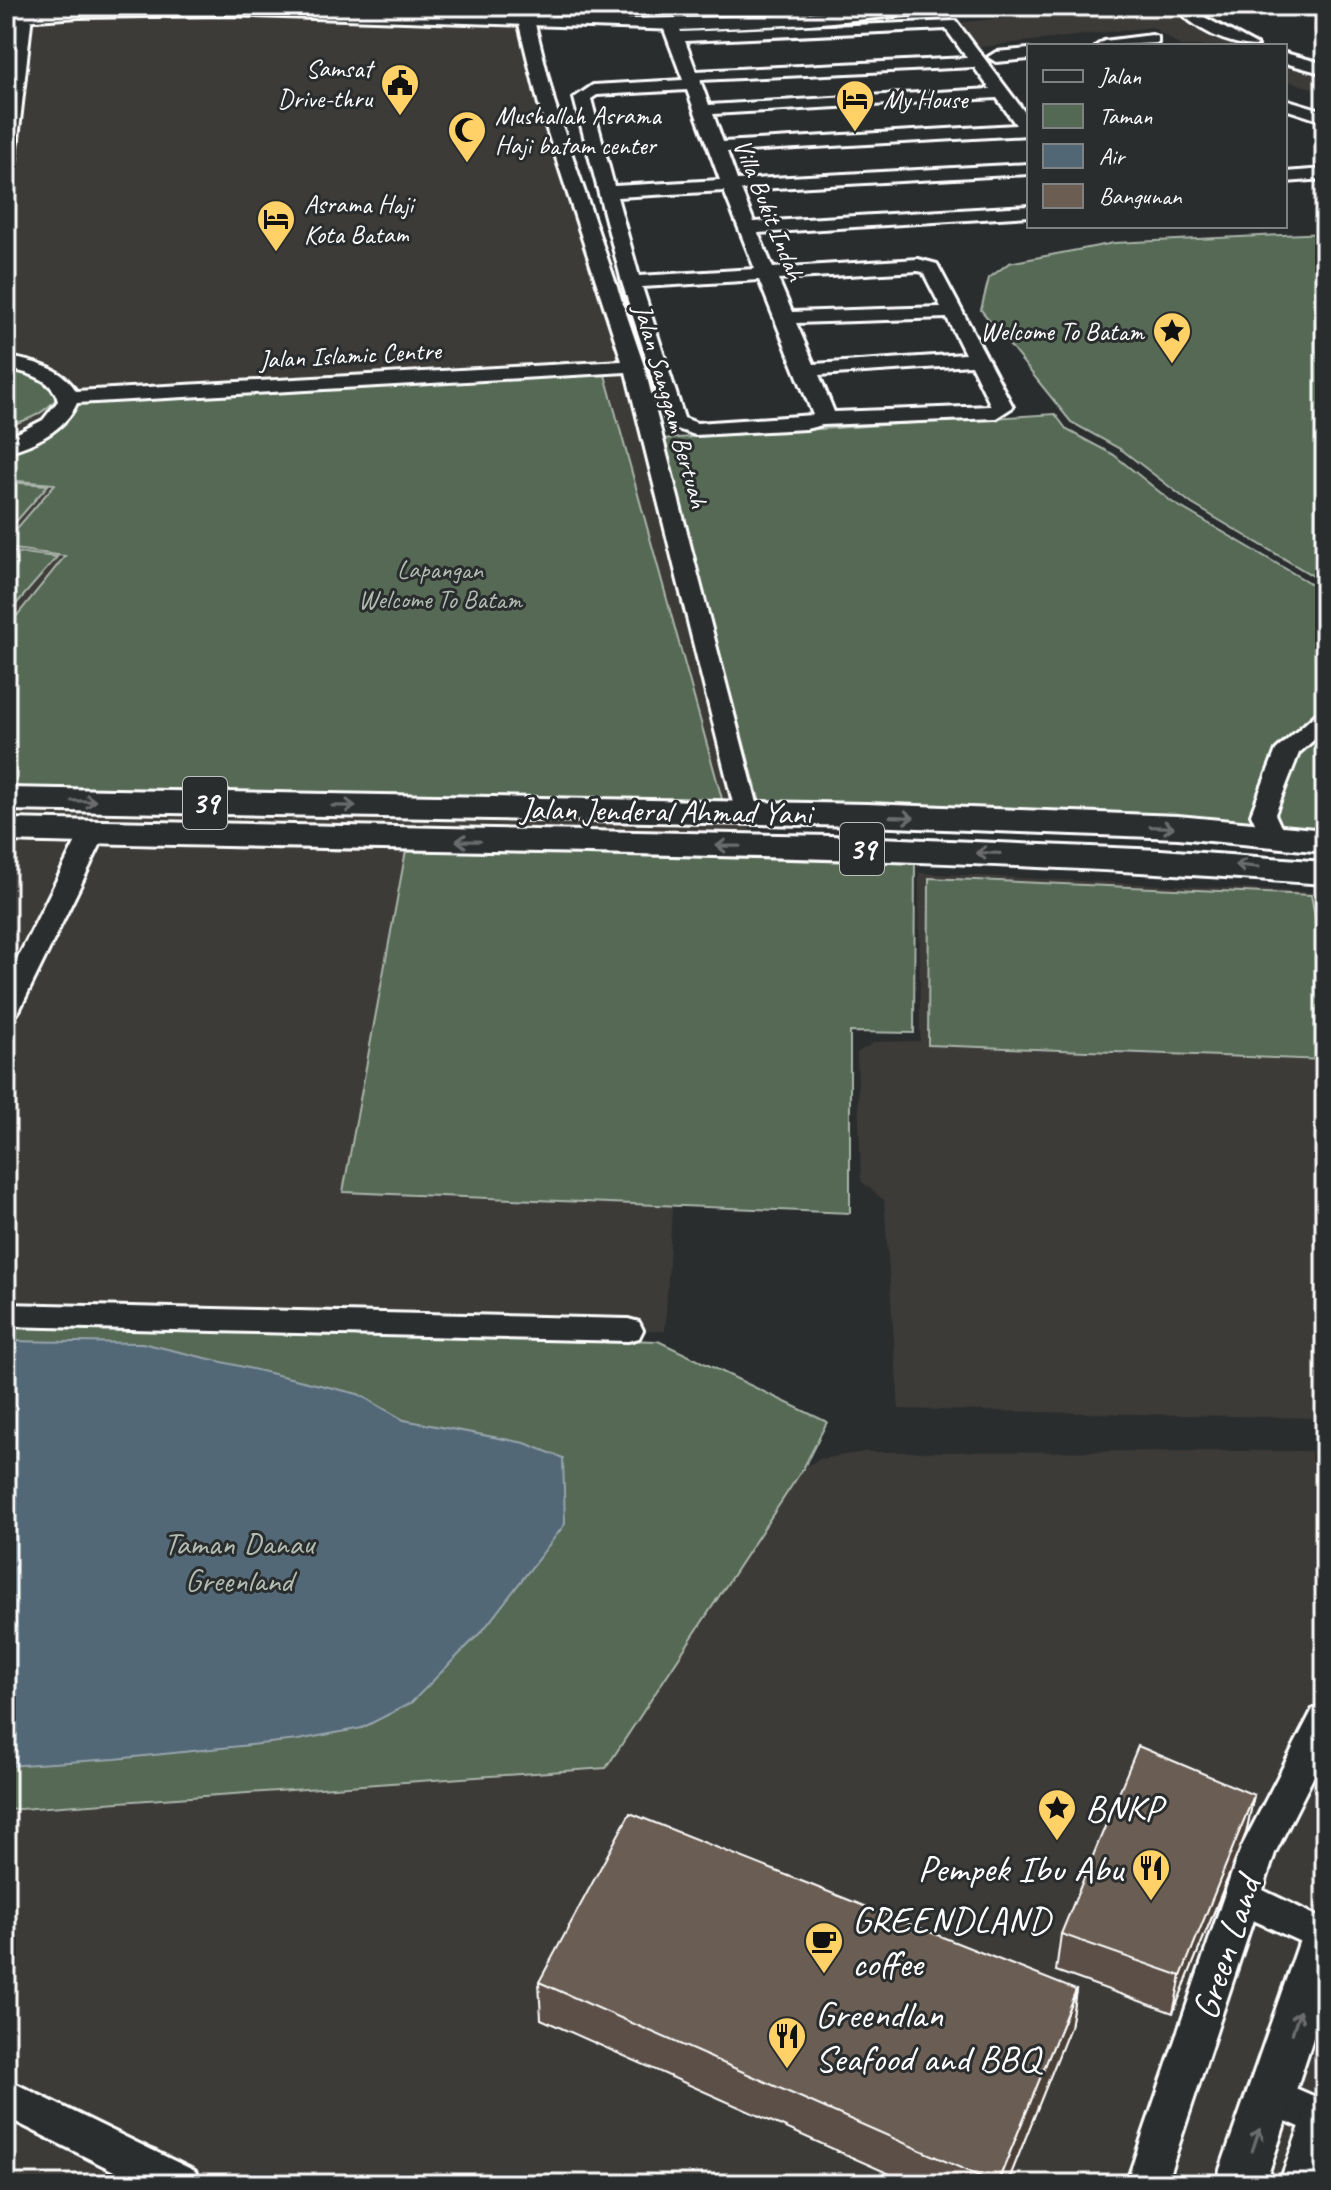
<svg xmlns="http://www.w3.org/2000/svg" width="1331" height="2190" font-family="Caveat,sans-serif">
<rect width="100%" height="100%" fill="#2a2d2e"/>
<filter id="ink" filterUnits="userSpaceOnUse"><feTurbulence type="fractalNoise" baseFrequency=".0125" numOctaves="2"/><feDisplacementMap in="SourceGraphic" scale="16" xChannelSelector="R" yChannelSelector="G"/><feConvolveMatrix kernelMatrix="1 2 1 2 8 2 1 2 1" color-interpolation-filters="sRGB"/></filter>
<g filter="url(#ink)">
<!-- built -->
<path fill="#3e3b39" d="M6 6H357L354 11 526 20 634 366 747 811 759 892 690 890 665 1331 6 1315Z
M501 6H806L689 10Z
M1128 6H1318L1201 21 1250 46H1181L1152 27 979 47 956 23Z
M1285 58 1325 69V92L1285 80Z
M919 873 1325 893V1418L899 1409 884 1200 861 1181 857 1053 875 1042 920 1041Z
M1325 1451V2184H6V1810L606 1768 804 1467 820 1459 864 1452Z"/>
<!-- green -->
<path fill="#546954" stroke="#aab4aa" stroke-width="2" d="M1325 233V583L1192 504 1122 450 1071 422 981 310 989 278 1009 263 1114 243Z
M6 356C30 359 55 362 63 388 52 411 30 420 6 426Z
M602 364 722 799 6 791V629L65 556 6 548V541L55 484 6 480V450L45 428 84 391Z
M1055 414 1067 430 1114 455 1172 502 1325 592V831L1175 816 761 806 661 439Z
M6 482 48 485 6 533Z
M6 551 57 557 6 616Z
M407 845 915 859 914 1033 850 1032V1213L343 1192Z
M929 878 1311 895 1325 972V1060L928 1045Z
M6 1321 658 1341 827 1422 804 1467 606 1768 6 1810Z"/>
<!-- water -->
<path fill="#526776" stroke="#97a4ad" stroke-width="2" d="M6 1341 142 1343 358 1394 404 1420 525 1443 563 1458 565 1524 484 1629 411 1703 362 1728 298 1740 115 1759 6 1766Z"/>
<g fill="none" stroke-linecap="round" stroke-linejoin="round">
<!-- minor casing -->
<g stroke="#fff" stroke-width="6">
<path id="minor" d="M1174 6H1192L1206 18 1258 46C1228 46 1194 29 1174 6Z
M24 9 32 14 15 166 6 171V96L16 14Z
M526 15 534 20 555 105 644 366 759 811 756 816H738L735 811 626 372 77 403C65 430 34 445 6 452V439L43 420 58 401C53 377 26 373 6 368V356C31 362 62 366 76 391L622 361 539 105 518 20Z
M670 19 676 21 681 32 956 21 1029 118V135L727 152 737 180 1029 164V174L741 190 754 222 1029 206V216L758 233 773 268 918 259 937 264 1013 407 996 418 822 425 806 429 695 435 668 426 622 282 574 98 593 85 683 80 662 24ZM946 29 967 58 696 71 685 41ZM974 67 990 89 709 105 700 80ZM687 90 720 180 614 186 591 99 597 95ZM997 98 1016 125 723 142 713 114ZM724 191 755 269 639 276 617 197ZM918 271 923 272 941 307 792 312 778 279ZM759 280 813 415 697 423 684 418 642 287ZM947 318 965 354 814 364 796 323ZM971 365 991 406 834 412 819 375Z
M1323 23 1325 33 1317 31V25Z
M1152 35 1158 37V43L1096 46 1104 41Z
M1029 49V59L996 62 988 57 996 52Z
M1285 53 1325 64V74L1285 63Z
M1285 99 1325 111V122L1285 109Z
M1325 169V179L1285 182V172Z
M1325 711V730L1299 753 1275 814 1285 836 1281 841H1263L1251 814 1276 750 1317 713Z
M93 825 102 828 106 833 20 1009 16 1015 6 1017V982L80 833 84 828Z
M6 1304 628 1319 639 1322 643 1330 639 1338 628 1341 6 1326Z
M1325 1705V1754L1275 1853 1263 1890 1325 1920V1953L1253 1920 1166 2184H1126L1239 1852 1313 1709Z
M1272 2078 1325 2101V2138L1258 2109 1252 2096 1258 2083Z
M6 2079 195 2171 201 2184H140L6 2117Z"/>
</g>
<!-- major casing -->
<g stroke="#fff" stroke-width="6">
<path id="major" d="M75 6H307L635 19 766 16 887 6H950L941 12 810 24 679 30 225 15 79 17 6 22V10Z
M1325 1914V2002L1265 2184H1215L1302 1934 1309 1920Z
M1325 2098V2184H1279L1308 2104Z"/>
</g>
<!-- highway casing -->
<g stroke="#fff" stroke-width="6">
<path id="highway" d="M6 788 867 804 1178 816 1325 830V852L1178 838 867 826 6 810Z
M6 819 831 836 1161 850 1325 862V884C886 851 446 853 6 841Z"/>
</g>
<!-- minor -->
<use href="#minor" fill="#2a2d2e" fill-rule="evenodd"/>
<!-- major -->
<use href="#major" fill="#2a2d2e" fill-rule="evenodd"/>
<!-- highway -->
<use href="#highway" fill="#2a2d2e" fill-rule="evenodd"/>
</g>
<!-- wall -->
<path fill="#5c5047" stroke="#fff" stroke-width="2" d="M1254 1795 1246 1833 1173 2013 1056 1971 1061 1934Z
M539 1982 1076 1990 1070 2027 1007 2184H912L541 2019Z"/>
<!-- shaded-wall -->
<path fill="#4b4139" stroke="#fff" stroke-width="2" d="M1254 1795 1246 1833 1173 2013 1181 1976Z
M1076 1990 1070 2027 1007 2184H997Z"/>
<!-- building -->
<path fill="#6b5d52" stroke="#fff" stroke-width="2" d="M1138 1746 1254 1795 1181 1976 1061 1934Z
M630 1813 1076 1990 997 2184 539 1982Z"/>
<!-- one-way arrows -->
<defs><path id="oneway-shaft" d="M-6 0H5M1.5-3L5.5 0L1.5 3" fill="none" stroke-width="1.6" stroke-linecap="round" stroke-linejoin="round" transform="scale(2)"/></defs>
<g stroke="#6a6c6d">
<use href="#oneway-shaft" transform="translate(84 801) rotate(1)"/>
<use href="#oneway-shaft" transform="translate(344 806) rotate(1)"/>
<use href="#oneway-shaft" transform="translate(902 817) rotate(2)"/>
<use href="#oneway-shaft" transform="translate(1162 827) rotate(2)"/>
<use href="#oneway-shaft" transform="translate(468 841) rotate(-179)"/>
<use href="#oneway-shaft" transform="translate(728 846) rotate(-179)"/>
<use href="#oneway-shaft" transform="translate(988 853) rotate(-178)"/>
<use href="#oneway-shaft" transform="translate(1247 866) rotate(-175)"/>
<use href="#oneway-shaft" transform="translate(1296 2022) rotate(-72)"/>
<use href="#oneway-shaft" transform="translate(1256 2140) rotate(-71)"/>
</g>
</g>
<!-- icons -->
<defs>
<g id="civic-pin" transform="scale(2)"><path d="M0 17L-7.5 6A9.5 9.5 0 1 1 7.5 6Z" fill="#ffd166" stroke="#2a2d2e"/><path d="M-.6-6.5H3V-4.5H.6V-3L4-1V1h2V6H-6V1h2V-1L-.6-3ZM-1.2 2.5V6h2.4V2.5Z" fill="#111"/></g>
<g id="hotel-pin" transform="scale(2)"><path d="M0 17L-7.5 6A9.5 9.5 0 1 1 7.5 6Z" fill="#ffd166" stroke="#2a2d2e"/><path d="M-6-4.5h1.5V1H6V5H4.5V3h-9V5H-6ZM-4 0a1.8 1.8 0 1 1 3.6 0ZM.5 0V-2.5h3Q6-2.5 6 0Z" fill="#111"/></g>
<g id="mosque-pin" transform="scale(2)"><path d="M0 17L-7.5 6A9.5 9.5 0 1 1 7.5 6Z" fill="#ffd166" stroke="#2a2d2e"/><path d="M3.5-4.9A6 6 0 1 0 3.5 4.9A5 5 0 1 1 3.5-4.9Z" fill="#111"/></g>
<g id="sight-pin" transform="scale(2)"><path d="M0 17L-7.5 6A9.5 9.5 0 1 1 7.5 6Z" fill="#ffd166" stroke="#2a2d2e"/><path d="M0-6L1.8-2.2L6-1.7L2.9 1.2L3.7 5.4L0 3.3L-3.7 5.4L-2.9 1.2L-6-1.7L-1.8-2.2Z" fill="#111"/></g>
<g id="restaurant-pin" transform="scale(2)"><path d="M0 17L-7.5 6A9.5 9.5 0 1 1 7.5 6Z" fill="#ffd166" stroke="#2a2d2e"/><path d="M-5-6h1v4h1v-4h1v4h1v-4h1v5L-1.5 .5V6h-2V.5L-5-1ZM5-6V6H3V1.5H1.5Q1.5-4 5-6Z" fill="#111"/></g>
<g id="cafe-pin" transform="scale(2)"><path d="M0 17L-7.5 6A9.5 9.5 0 1 1 7.5 6Z" fill="#ffd166" stroke="#2a2d2e"/><path d="M-5.5-4.5H6V0H3Q3 3.5 0 3.5H-2.5Q-5.5 3.5-5.5 0ZM3-3.2v2h1.7v-2ZM-6 4.5H4V6H-6Z" fill="#111"/></g>
</defs>
<g fill-rule="evenodd">
<use href="#civic-pin" x="400" y="83"/>
<use href="#hotel-pin" x="855" y="99"/>
<use href="#mosque-pin" x="467" y="130"/>
<use href="#hotel-pin" x="276" y="219"/>
<use href="#sight-pin" x="1172" y="331"/>
<use href="#sight-pin" x="1057" y="1808"/>
<use href="#restaurant-pin" x="1151" y="1868"/>
<use href="#cafe-pin" x="824" y="1941"/>
<use href="#restaurant-pin" x="787" y="2036"/>
</g>
<g text-anchor="middle" dominant-baseline="central" stroke-width="6" stroke-linejoin="round" paint-order="stroke">
<!-- far-poi labels -->
<g font-size="26" fill="#fff" stroke="#2a2d2e" text-anchor="start">
<text x="372" y="68" text-anchor="end">Samsat<tspan x="372" dy="30">Drive-thru</tspan></text>
<text x="883" y="99">My House</text>
<text x="495" y="115">Mushallah Asrama<tspan x="495" dy="30">Haji batam center</tspan></text>
<text x="304" y="204">Asrama Haji<tspan x="304" dy="30">Kota Batam</tspan></text>
<text x="1144" y="331" text-anchor="end">Welcome To Batam</text>
</g>
<!-- far-street labels -->
<g font-size="26" fill="#fff" stroke="#2a2d2e">
<text transform="translate(769 210) rotate(68)">Villa Bukit Indah</text>
<text transform="translate(350 355) rotate(-3)">Jalan Islamic Centre</text>
<text transform="translate(671 406) rotate(74)">Jalan Sanggam Bertuah</text>
</g>
<!-- far-park labels -->
<g font-size="26" fill="#b2bcb2" stroke="#2a2d2e">
<text x="440" y="569">Lapangan<tspan x="440" dy="30">Welcome To Batam</tspan></text>
</g>
<!-- shield labels -->
<g fill="#2a2d2e" stroke="#bfc0c0" stroke-width="2">
<rect x="183" y="777" width="44" height="52" rx="6"/>
<rect x="840" y="823" width="44" height="52" rx="6"/>
</g>
<g font-size="30" font-weight="bold" fill="#fff">
<text x="205" y="803">39</text>
<text x="862" y="849">39</text>
</g>
<!-- street labels -->
<g font-size="32" fill="#fff" stroke="#2a2d2e">
<text transform="translate(666 811) rotate(1)">Jalan Jenderal Ahmad Yani</text>
</g>
<!-- park labels -->
<g font-size="32" fill="#b2bcb2" stroke="#2a2d2e">
<text x="239" y="1543">Taman Danau<tspan x="239" dy="37">Greenland</tspan></text>
</g>
<!-- near-poi labels -->
<g font-size="38" fill="#fff" stroke="#2a2d2e" text-anchor="start">
<text x="1085" y="1808">BNKP</text>
<text x="1123" y="1868" text-anchor="end">Pempek Ibu Abu</text>
<text x="852" y="1919">GREENDLAND<tspan x="852" dy="44">coffee</tspan></text>
<text x="815" y="2014">Greendlan<tspan x="815" dy="44">Seafood and BBQ</tspan></text>
</g>
<!-- near-street labels -->
<g font-size="38" fill="#fff" stroke="#2a2d2e">
<text transform="translate(1226 1948) rotate(-72)">Green Land</text>
</g>
</g>
<!-- margin -->
<rect width="1331" height="2190" fill="none" stroke="#2a2d2e" stroke-width="32"/>
<rect x="16" y="16" width="1299" height="2158" fill="none" stroke="#fff" stroke-width="3" filter="url(#ink)"/>
<!-- legend -->
<rect x="1027" y="44" width="260" height="184" fill="#2a2d2e" stroke="#7f8182" stroke-width="2"/>
<rect x="1043" y="70" width="40" height="12" fill="#2a2d2e" stroke="#7f8182" stroke-width="2"/>
<text x="1099" y="84" font-size="24" fill="#ffffff">Jalan</text>
<rect x="1043" y="104" width="40" height="24" fill="#546954" stroke="#7f8182" stroke-width="2"/>
<text x="1099" y="124" font-size="24" fill="#ffffff">Taman</text>
<rect x="1043" y="144" width="40" height="24" fill="#526776" stroke="#7f8182" stroke-width="2"/>
<text x="1099" y="164" font-size="24" fill="#ffffff">Air</text>
<rect x="1043" y="184" width="40" height="24" fill="#6b5d52" stroke="#7f8182" stroke-width="2"/>
<text x="1099" y="204" font-size="24" fill="#ffffff">Bangunan</text>
</svg>
